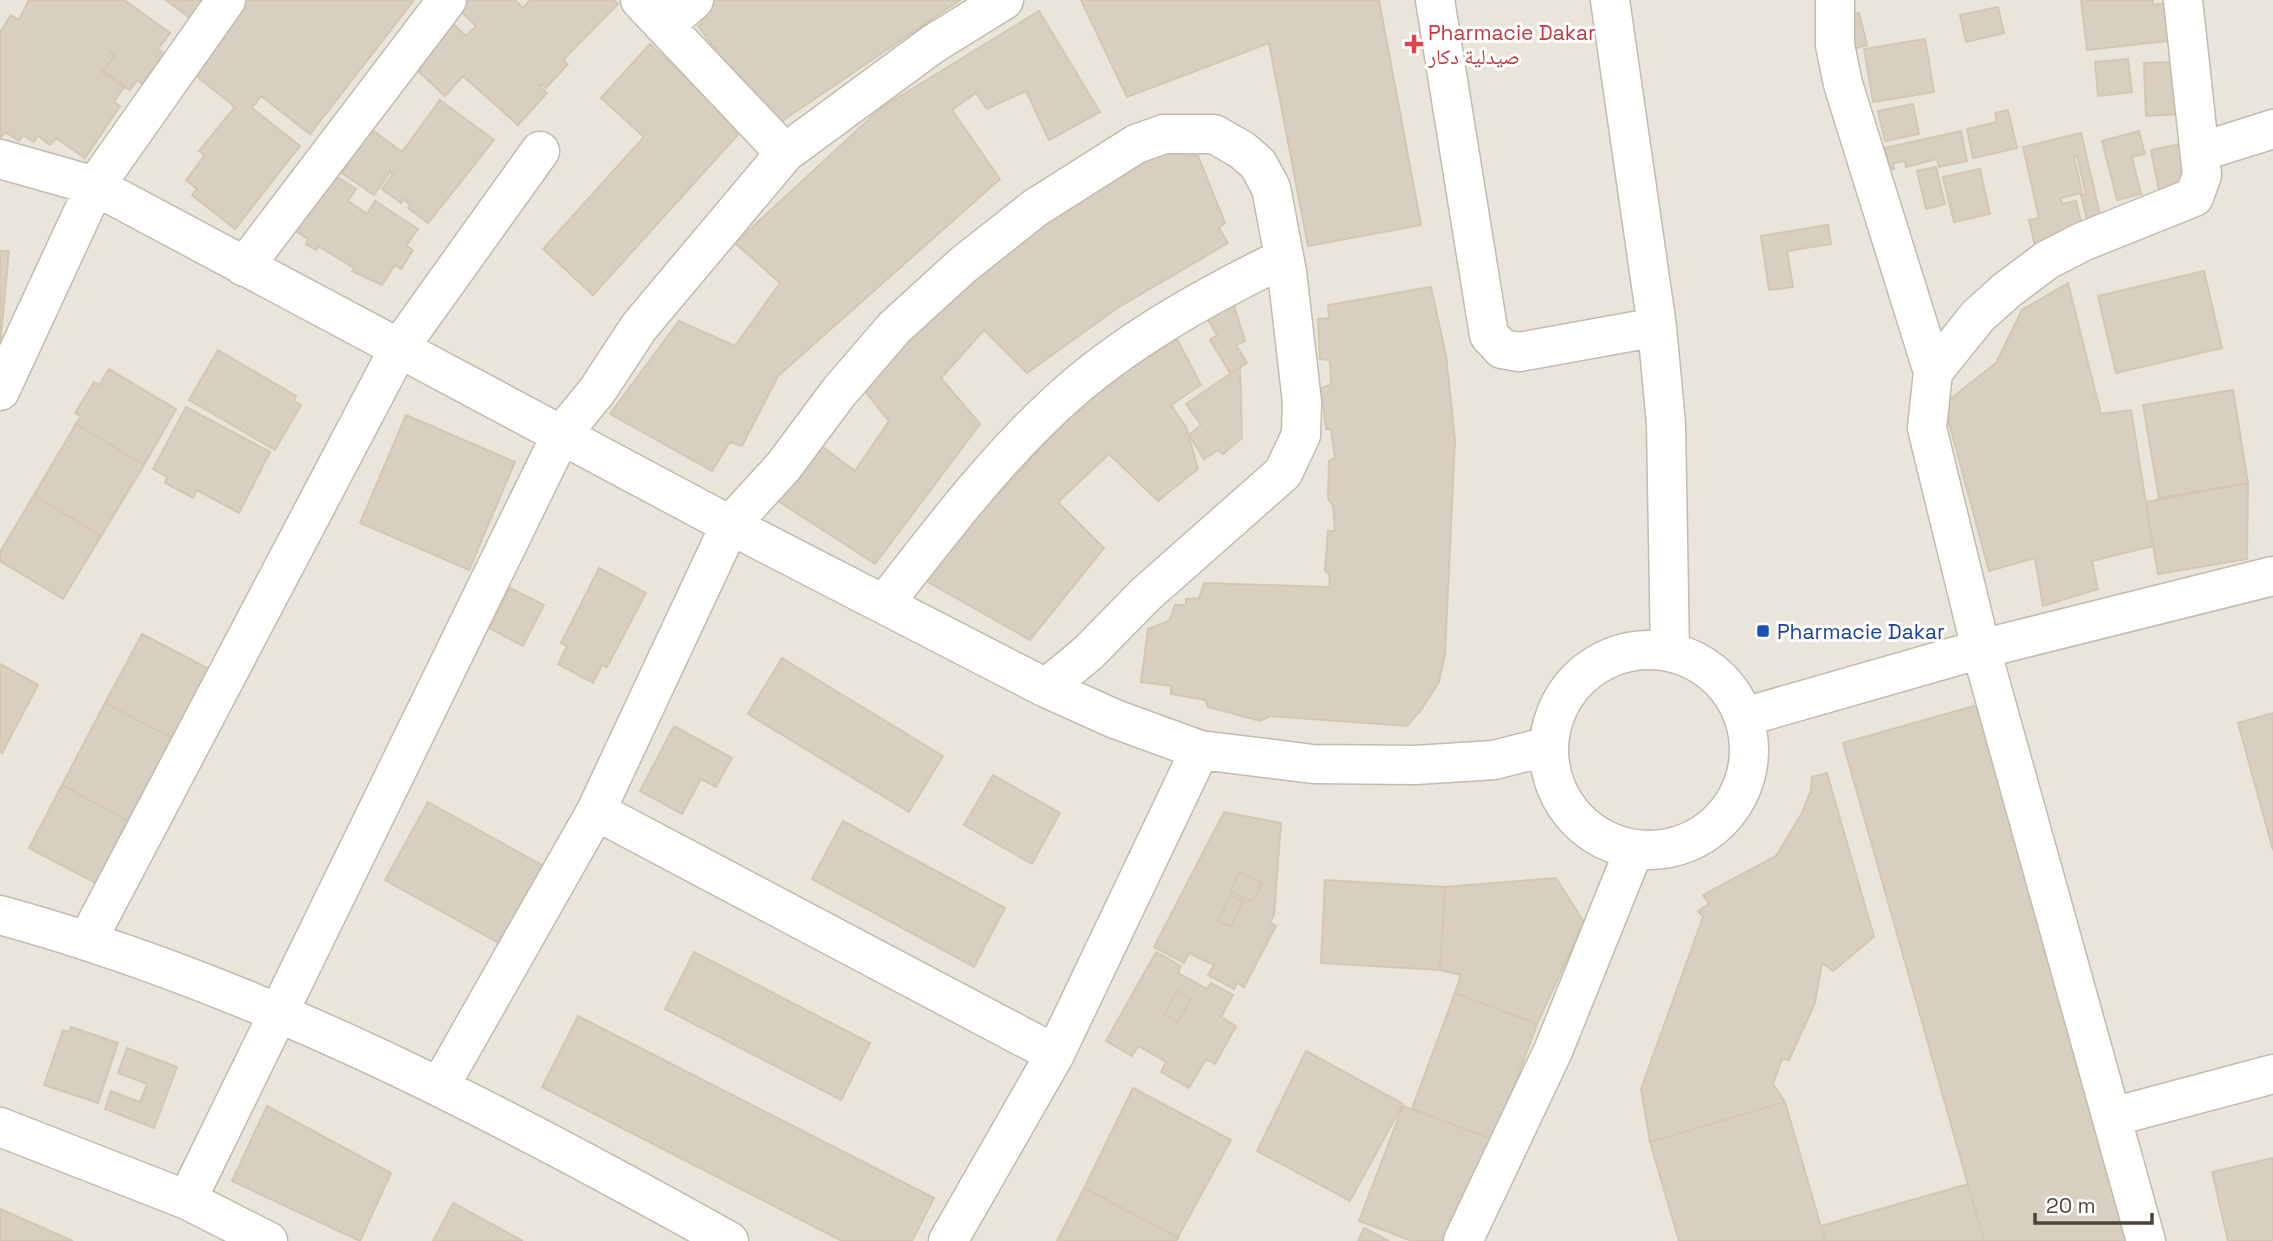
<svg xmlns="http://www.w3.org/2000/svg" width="2273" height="1241" font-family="'Space Grotesk','Noto Naskh Arabic',sans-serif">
<rect width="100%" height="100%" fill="#f6f3ec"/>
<!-- residential -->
<path fill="#eae5da" d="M0 0H2273V1241H0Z"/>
<!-- building -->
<path fill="#d8cfc1" stroke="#d3c7b4" stroke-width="2" fill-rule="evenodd" d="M29 0H124L170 33 158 49 164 53 142 84 137 80 130 90 104 71 115 55 110 51 114 56 102 72 124 87 114 102 120 106 85 158 56 138 50 145 38 136 34 142 23 135 19 141 5 132 0 139V32L11 15 19 20Z
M166 0H209L194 21Z
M243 0H414L310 134 261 96 252 108 300 146 235 229 192 195 197 189 186 180 205 155 199 151 235 107 194 74Z
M455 0H515L523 8 530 0H614L618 4 563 60 568 64 546 88 541 84 539 86 547 93 518 125 463 76 445 96 417 70 448 19 466 36 476 26 452 3Z
M700 0H960L766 132 709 55 719 47 714 48 698 26 702 23 691 7Z
M1081 0H1379L1421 225 1308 246 1269 43 1127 97Z
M2081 0H2153V5L2170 3 2175 40 2087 50Z
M1998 7 2004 33 1966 42 1960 15Z
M1039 11 1100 112 1049 140 1026 91 987 109 976 93 952 110 1000 179 778 376 742 446 730 442 712 471 610 414 679 321 735 346 780 283 735 243 881 108Z
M1859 13 1867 45 1849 50 1840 18Z
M1925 39 1934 92 1873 102 1864 49Z
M650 44 743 129 593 295 543 249 644 137 601 98Z
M2128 59 2132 92 2098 96 2095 62Z
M2177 62 2180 114 2146 116 2144 63Z
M440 100 494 140 428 223 408 208 410 205 403 199 401 203 382 189 393 174 390 172 374 195 342 173 350 162 339 154 368 127 402 152Z
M1913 104 1919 134 1885 141 1878 111Z
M2008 110 2017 148 1973 158 1967 129 1997 122 1995 113Z
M1961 131 1967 161 1939 167 1937 159 1906 167 1905 161 1893 163 1894 169 1890 170 1885 148Z
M2139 131 2145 154 2132 157 2141 194 2117 200 2102 141Z
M2081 133 2102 223 2089 227 2081 195 2086 194 2077 156 2074 157 2082 193 2061 198 2062 204 2076 201 2083 230 2038 258 2029 220 2039 218 2023 147Z
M2181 144 2194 210 2164 216 2151 150Z
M1144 149 1189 150 1188 156H1198L1225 223 1219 228 1228 243 1119 307 1027 373 984 330 941 378 980 424 875 564 772 497 815 441 855 471 889 421 856 380 1052 202Z
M1936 167 1945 204 1926 209 1917 171Z
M1980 169 1990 214 1954 222 1943 177Z
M328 171 356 189 348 201 367 214 375 201 418 229 406 246 413 250 401 269 395 265 382 285 352 271 354 268 318 246 316 250 306 244 308 239 292 229Z
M1828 225 1831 244 1787 251 1793 287 1769 290 1761 236Z
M0 251H9L0 346Z
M2204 271 2222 348 2116 373 2098 296Z
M2068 283 2101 414 2131 410 2153 546 2092 561 2098 589 2043 606 2035 558 1989 571 1944 404 1996 363 2022 310Z
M1431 287 1446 356 1455 440 1445 654 1439 682 1421 710 1407 726 1270 716 1260 721 1208 707 1205 700 1171 694V686L1141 682 1148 629 1169 621 1175 605H1186V599L1199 598 1204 583 1330 587 1329 574 1325 570 1328 531H1335L1333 505 1328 499 1329 461 1335 458 1331 429H1326L1321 388 1331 385 1330 360 1320 359 1318 319 1329 318 1328 305Z
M1232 299 1245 341 1236 345 1247 363 1230 373 1210 340 1217 335 1207 318Z
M1177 339 1201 385 1171 405 1186 427 1198 469 1158 501 1109 454 1058 502 1104 548 1030 640 921 578 1069 417 1124 373Z
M218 350 296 396 294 401 301 405 275 450 189 400Z
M1240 367 1242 438 1223 454 1218 450 1204 459 1189 435 1201 425 1186 404Z
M109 369 176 409 144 465 76 424 81 416 75 413 94 382 99 385Z
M2233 390 2248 483 2159 498 2143 405Z
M186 407 270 452 239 513 197 490 193 498 165 483 167 477 153 469Z
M406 415 515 462 469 570 360 523Z
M76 424 144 465 101 536 34 495Z
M2248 483 2247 559 2158 574 2146 502Z
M34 495 101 536 63 599 0 561V552Z
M599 568 646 593 607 667 602 665 593 683 558 664 567 646 561 643Z
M510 588 544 605 523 646 489 628Z
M142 634 215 672 178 741 105 703Z
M782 658 943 756 909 812 748 714Z
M0 664 38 685 2 753 0 751Z
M105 703 178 741 134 824 62 785Z
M1981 704 2133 1241H1984L1843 743Z
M2273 713V850L2238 723Z
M674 726 732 758 716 787 701 779 682 814 640 791Z
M1827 773 1874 937 1833 971 1822 963 1815 1003 1789 1060 1782 1059 1773 1084 1785 1102 1650 1142 1641 1089 1703 917 1698 911 1709 904 1703 895 1776 856 1802 813 1811 790 1812 777Z
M993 775 1060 813 1032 864 964 825Z
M62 785 134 824 101 886 29 848Z
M428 802 549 869 506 947 385 880Z
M1224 812 1281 823 1274 915 1270 922 1276 926 1244 987 1237 983 1234 989 1208 975 1214 965 1189 953 1184 963 1154 947ZM1239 872 1262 883 1252 902 1230 891ZM1231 895 1243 901 1231 927 1218 921Z
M843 821 1005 908 974 967 812 879Z
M1239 872 1262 883 1252 902 1230 891Z
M1556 878 1584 922 1537 1024 1455 993 1461 975 1440 970 1445 887Z
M1325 880 1445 887 1440 970 1321 963Z
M1231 895 1243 901 1231 927 1218 921Z
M694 952 870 1043 841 1100 665 1009Z
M1156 952 1181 966 1178 973 1207 989 1211 983 1233 995 1221 1017 1236 1026 1215 1064 1206 1059 1189 1088 1161 1072 1166 1062 1138 1046 1132 1056 1106 1041ZM1177 991 1191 999 1178 1022 1164 1014Z
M1177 991 1191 999 1178 1022 1164 1014Z
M1455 993 1537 1024 1494 1140 1412 1109Z
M578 1016 934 1198 912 1241H842L542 1087Z
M71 1027 118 1043 98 1103 44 1085 63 1030 69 1032Z
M127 1048 177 1067 154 1128 105 1109 111 1091 140 1102 147 1084 118 1073Z
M1306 1051 1403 1104 1350 1201 1257 1151Z
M1133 1088 1231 1140 1178 1237 1084 1188Z
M1785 1102 1825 1241H1679L1650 1142Z
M267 1106 391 1173 360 1241 232 1181Z
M1403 1106 1494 1140 1456 1241H1412L1359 1221Z
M2273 1158V1241H2228L2212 1172Z
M1968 1184 1984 1241H1825L1821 1226Z
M1084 1188 1178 1238 1176 1241H1057Z
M453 1203 523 1241H433Z
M0 1209 73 1241H0Z
M1364 1228 1389 1241H1358Z"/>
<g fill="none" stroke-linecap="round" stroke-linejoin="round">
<!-- minor casing -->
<g stroke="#c2bbae" stroke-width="41">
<path id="minor" d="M640 0 785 153
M1435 0 1489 335 1502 349 1519 352 1657 327
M1610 0 1657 327 1666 424 1670 652
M1835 0V45L1843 84 1933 372
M665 25 694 0
M2200 152 2273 129
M0 159 95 186 730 525 1046 688 1115 719 1200 750 1313 764 1415 765 1494 760 1549 746
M244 267 447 0
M0 391 95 186 226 0
M884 604C938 535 992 463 1057 403 1123 342 1204 297 1284 258
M1549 750a100 100 0 1 1 200 0a100 100 0 1 1-200 0Z
M1744 717 1981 649 2273 576
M596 811 1055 1054
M0 915C259 986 496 1111 729 1241
M88 939 399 348 540 151
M440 1086 596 811 730 525 783 467 839 392 894 328 963 265 1035 208 1136 144 1164 134H1214L1242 150 1258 164 1271 188 1287 272 1302 402 1301 435 1283 473 1146 594 1088 653 1046 688
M2112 1117 2273 1074
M0 1127 187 1200 268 1241
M187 1200 561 435 597 391 639 327 785 153 933 44 1004 0
M948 1241 1055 1054 1200 750
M1463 1241 1553 1051 1634 850
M2146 1241 1981 649 1927 428 1933 372 1978 316 2007 290 2047 260 2082 242 2194 197 2202 175 2183 0"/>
</g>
<!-- minor -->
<use href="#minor" stroke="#fff" stroke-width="38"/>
</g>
<!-- markers -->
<path fill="#e0444e" stroke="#fff" stroke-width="2.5" d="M1410.5 33.5h7v7h7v7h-7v7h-7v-7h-7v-7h7z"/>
<rect fill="#1a4fb4" stroke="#fff" stroke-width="2.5" x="1756" y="624" width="14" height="14" rx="3.5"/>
<g text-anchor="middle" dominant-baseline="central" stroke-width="6" stroke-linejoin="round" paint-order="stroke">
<!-- health labels -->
<g font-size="21" fill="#be3a42" stroke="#fff" text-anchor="start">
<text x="1428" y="32">Pharmacie Dakar<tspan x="1428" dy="24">صيدلية دكار</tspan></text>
</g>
<!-- transit labels -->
<g font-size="21" fill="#164399" stroke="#fff" text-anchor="start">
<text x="1777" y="631">Pharmacie Dakar</text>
</g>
</g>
<!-- scale -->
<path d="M2035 1213v10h117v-10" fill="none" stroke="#4b4439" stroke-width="3.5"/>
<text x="2046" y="1213" font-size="21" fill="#4b4439" stroke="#ffffff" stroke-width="5" paint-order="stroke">20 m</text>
</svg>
